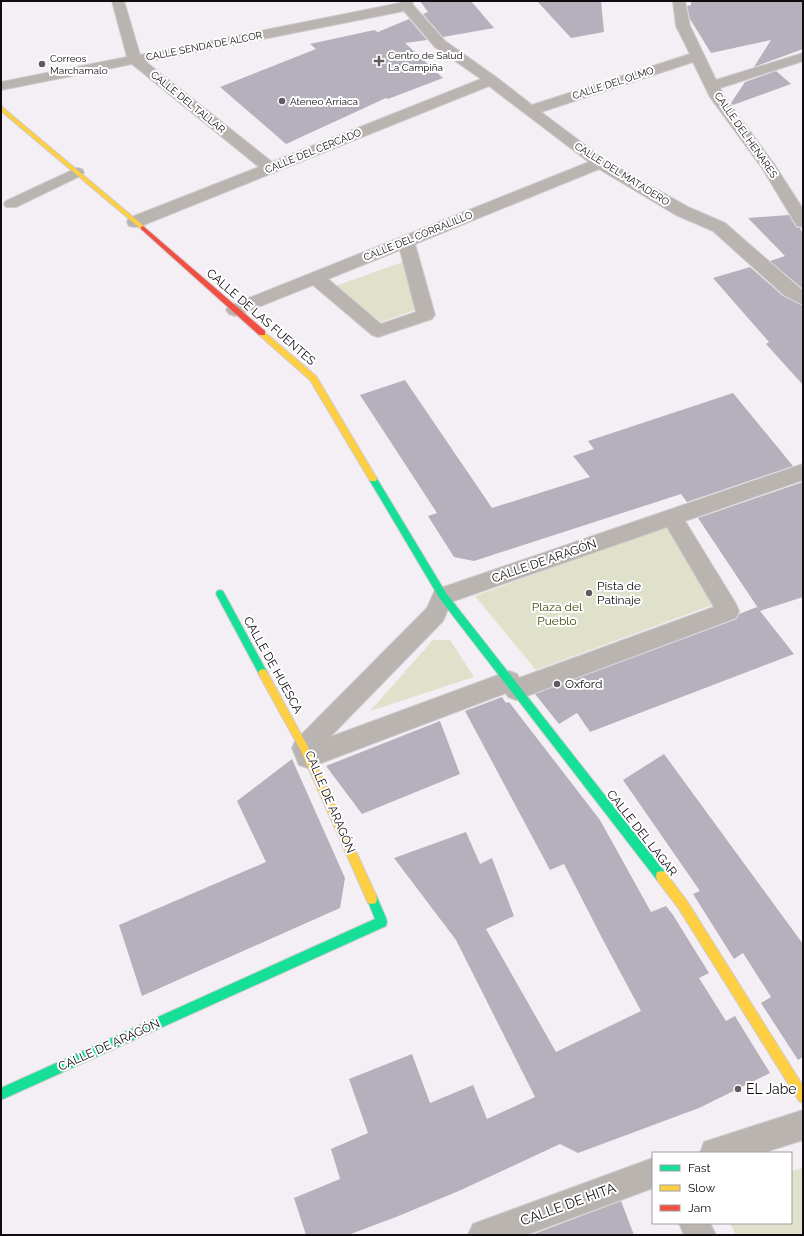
<svg xmlns="http://www.w3.org/2000/svg" width="804" height="1236" font-family="Raleway,sans-serif">
<rect width="100%" height="100%" fill="#f4eff5"/>
<!-- green -->
<path fill="#dfe1ca" d="M403 262 415 310 381 322 335 286Z
M667 526 715 604 536 670 475 596Z
M433 640H450L474 677 370 711Z
M803 1168V1235H736L730 1223H791V1171Z"/>
<!-- building -->
<path fill="#b6b0bc" d="M420 1H471L494 28 443 37 423 14 428 12Z
M537 1H601L604 32 571 38Z
M691 1H803V49L754 67 771 40 711 53 690 19 687 6 691 5Z
M409 19 427 40 405 43 443 78 388 99 386 98 286 144 220 87 316 49 310 44 374 30 378 32Z
M776 71 791 84 733 105 731 103 745 82Z
M789 215 796 227 800 228 803 234V289L770 261 785 256 748 218Z
M750 267 783 296 803 306V385L766 344 769 342 713 278Z
M405 380 492 508 590 477 573 456 594 449 588 441 733 393 793 466 687 502 681 494 474 561 454 557 428 516 437 513 360 395Z
M803 482V597L760 611 794 654 590 732 577 713 559 724 535 694 737 619 739 614 757 607 760 611 698 518Z
M502 697 506 703 509 702 600 820 651 912 666 906 673 915 709 973 699 978 726 1021 735 1016 770 1073 699 1108 578 1153 560 1144 461 1190 396 1217 348 1235H306L294 1198 340 1179 331 1149 368 1133 349 1079 412 1054 430 1103 473 1085 487 1119 535 1097 456 940 394 858 466 832 480 864 492 858 514 916 486 929 556 1052 641 1011 603 940 564 864 550 870 465 711Z
M440 721 460 774 362 814 326 766Z
M664 754 803 944V1057L798 1060 761 1003 771 997 743 953 734 959 693 894 700 891 623 780Z
M292 759 345 878 340 908 142 996 119 925 266 862 237 801Z
M621 1201 634 1235H531Z"/>
<g fill="none" stroke-linecap="round" stroke-linejoin="round">
<!-- lane casing -->
<g stroke="#cfccd0" stroke-width="2">
<path id="lane" d="M77 168 82 169 84 172 82 175 16 207H6L4 204 6 201Z"/>
</g>
<!-- street casing -->
<g stroke="#cfccd0" stroke-width="2">
<path id="street" d="M112 1H124L140 55 400 3V1H412L413 5 445 41 496 77 532 105 690 54 676 26 673 1H685L690 26 716 80 803 53V61L720 88 724 96 774 164 803 209V227L797 226 762 168 710 97 693 62 541 112 605 160 688 207 725 223 803 291V305L784 295 713 231 676 215 599 169 415 244 435 315 432 319 378 337 372 335 313 285 241 314 235 316 229 314 226 310 229 306 589 162 489 86 141 226 135 227 129 226 127 222 129 218 259 167 132 64 1 90V82L127 57ZM404 11 435 47 481 79 272 162 146 62ZM400 250 416 312 381 324 328 279Z
M803 464V480L685 521 736 604 739 611 736 618 516 700 508 697 506 693 308 768 299 765 292 748 296 740 427 608 435 590ZM667 527 714 607 519 678 517 674 509 671 330 737 443 621 451 602Z
M803 1110V1140L762 1153H700L704 1142Z
M653 1158V1188L526 1235H468L473 1224Z
M679 1223H710L716 1235H684Z"/>
</g>
<!-- fast casing -->
<g stroke="#cfccd0" stroke-width="2">
<path id="fast" d="M373 476 376 477 446 593 665 872 666 876 665 880 661 881 657 880 440 599 370 481 369 479Z
M220 590 223 591 266 670 268 673 266 676 263 677 260 676 216 594 217 591Z
M372 894 376 895 386 918 387 922 386 926 1 1100V1088L375 919 367 899 368 895Z"/>
</g>
<!-- slow casing -->
<g stroke="#cfccd0" stroke-width="2">
<path id="slow" d="M1 106 145 227V229H141L1 111Z
M262 330 316 376 376 477 377 479 376 481H370L310 380 259 335 258 333Z
M263 669 266 670 307 745 376 895 377 899 376 903 372 904 368 903 301 751 258 673 260 670Z
M661 871 665 872 687 901 803 1086V1103L799 1101 679 909 657 880 656 876 657 872Z"/>
</g>
<!-- jam casing -->
<g stroke="#cfccd0" stroke-width="2">
<path id="jam" d="M143 226 265 331V335H259L141 229V227Z"/>
</g>
<!-- lane -->
<use href="#lane" fill="#b9b4af" fill-rule="evenodd"/>
<!-- street -->
<use href="#street" fill="#b9b4af" fill-rule="evenodd"/>
<!-- fast -->
<use href="#fast" fill="#16e098" fill-rule="evenodd"/>
<!-- slow -->
<use href="#slow" fill="#ffcf43" fill-rule="evenodd"/>
<!-- jam -->
<use href="#jam" fill="#f24e42" fill-rule="evenodd"/>
</g>
<!-- markers -->
<g fill="#5f5b60" stroke="#fff" stroke-width="1.5">
<path d="M377 55h4v4h4v4h-4v4h-4v-4h-4v-4h4z"/>
<circle cx="42" cy="64" r="4"/>
<circle cx="282" cy="101" r="4"/>
<circle cx="589" cy="593" r="4"/>
<circle cx="557" cy="684" r="4"/>
<circle cx="738" cy="1089" r="4"/>
</g>
<g text-anchor="middle" dominant-baseline="central" stroke-width="4" stroke-linejoin="round" paint-order="stroke">
<!-- far-street labels -->
<g font-size="10" fill="#0f0c10" stroke="#fff">
<text transform="translate(204 46) rotate(-11)">CALLE SENDA DE ALCOR</text>
<text transform="translate(613 83) rotate(-18)">CALLE DEL OLMO</text>
<text transform="translate(188 102) rotate(39)">CALLE DEL TALLAR</text>
<text transform="translate(746 135) rotate(55)">CALLE DEL HENARES</text>
<text transform="translate(313 151) rotate(-22)">CALLE DEL CERCADO</text>
<text transform="translate(622 174) rotate(32)">CALLE DEL MATADERO</text>
<text transform="translate(418 236) rotate(-22)">CALLE DEL CORRALILLO</text>
</g>
<!-- far-poi labels -->
<g font-size="10" fill="#0f0c10" stroke="#fff" text-anchor="start">
<text x="388" y="55">Centro de Salud<tspan x="388" dy="12">La Campiña</tspan></text>
<text x="50" y="58">Correos<tspan x="50" dy="12">Marchamalo</tspan></text>
<text x="290" y="101">Ateneo Arriaca</text>
</g>
<!-- street labels -->
<g font-size="12" fill="#0f0c10" stroke="#fff">
<text transform="translate(261 317) rotate(41)">CALLE DE LAS FUENTES</text>
<text transform="translate(544 561) rotate(-19)">CALLE DE ARAGÓN</text>
<text transform="translate(273 665) rotate(61)">CALLE DE HUESCA</text>
<text transform="translate(330 802) rotate(67)">CALLE DE ARAGÓN</text>
<text transform="translate(642 833) rotate(52)">CALLE DEL LAGAR</text>
<text transform="translate(109 1045) rotate(-24)">CALLE DE ARAGÓN</text>
</g>
<!-- poi labels -->
<g font-size="12" fill="#0f0c10" stroke="#fff" text-anchor="start">
<text x="597" y="586">Pista de<tspan x="597" dy="14">Patinaje</tspan></text>
<text x="565" y="684">Oxford</text>
</g>
<!-- park labels -->
<g font-size="12" fill="#434909" stroke="#fff">
<text x="557" y="607">Plaza del<tspan x="557" dy="14">Pueblo</tspan></text>
</g>
<!-- near-poi labels -->
<g font-size="14" fill="#0f0c10" stroke="#fff" text-anchor="start">
<text x="746" y="1089">EL Jabe</text>
</g>
<!-- near-street labels -->
<g font-size="14" fill="#0f0c10" stroke="#fff">
<text transform="translate(568 1204) rotate(-20)">CALLE DE HITA</text>
</g>
</g>
<!-- border -->
<rect width="804" height="1236" fill="none" stroke="#0f0c10" stroke-width="4"/>
<!-- legend -->
<rect x="652" y="1152" width="140" height="72" fill="#ffffff" stroke="#9f9e9f"/>
<rect x="660" y="1165" width="20" height="6" fill="#16e098" stroke="#9f9e9f"/>
<text x="688" y="1172" font-size="12" fill="#0f0c10">Fast</text>
<rect x="660" y="1185" width="20" height="6" fill="#ffcf43" stroke="#9f9e9f"/>
<text x="688" y="1192" font-size="12" fill="#0f0c10">Slow</text>
<rect x="660" y="1205" width="20" height="6" fill="#f24e42" stroke="#9f9e9f"/>
<text x="688" y="1212" font-size="12" fill="#0f0c10">Jam</text>
</svg>
